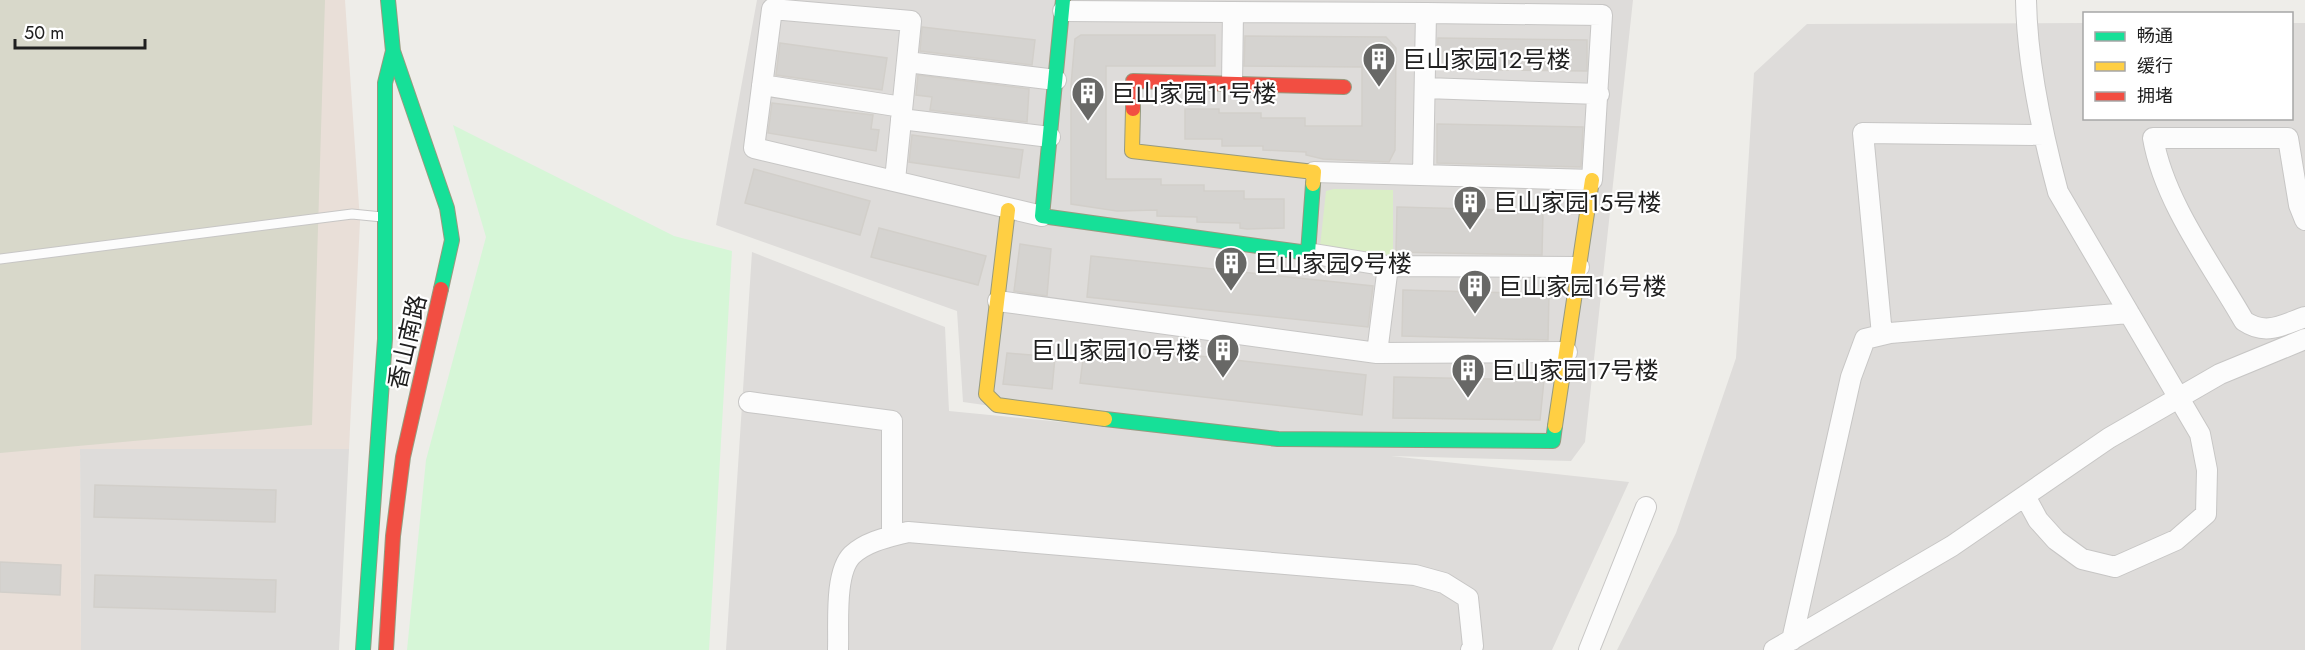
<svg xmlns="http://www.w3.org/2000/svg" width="2305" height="650" font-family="Jost,'Noto Sans SC',sans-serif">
<rect width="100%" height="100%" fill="#eeede9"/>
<!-- residential -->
<path fill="#dedcda" d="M757 0H1633L1585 442 1571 461 1391 456 1629 482 1552 650H726L752 252 945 327 949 411 1212 437 963 402 957 311 716 225Z
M2084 23V118H2292V23H2305V650H1617L1676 533 1736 358 1754 73 1807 24Z
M80 449H349L339 650H81Z"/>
<!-- military -->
<path fill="#e9dfd8" d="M0 0H345L360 221 349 449H80L81 650H0Z"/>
<!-- construction -->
<path fill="#d8d8ca" d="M0 0H325L312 425 0 453Z"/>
<!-- grass -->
<path fill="#daeec6" d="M1334 189 1393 190V261L1319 256 1326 191Z"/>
<!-- park -->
<path fill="#d6f6d7" d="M453 125 674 236 732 251 709 650H407L426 460 486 237Z"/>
<!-- building -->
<path fill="#d5d3d0" stroke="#d2cfca" stroke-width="1.5" d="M922 27 1035 40 1032 65 920 51Z
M1081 35H1215V66H1106V179H1161V185H1204V191H1244V199H1284V228L1247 229 1240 228V223L1197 222V217L1157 216V210L1117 211 1071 204V85L1075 39Z
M1245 36 1386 37 1396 48 1395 150 1389 162 1323 159 1306 155V152L1263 150V146H1222V139H1185V109H1219V113H1261V118H1305V126H1362V67L1244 66Z
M1438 38 1587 40V71L1437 69Z
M780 43 887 58 882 90 776 75Z
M918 75 1029 89 1027 122 930 110 932 97 916 95Z
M772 103 873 115 871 129 879 130 876 151 768 133Z
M1437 124 1583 127 1581 167 1437 163Z
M912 135 1023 150 1019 178 909 162Z
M754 169 870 201 860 235 745 203Z
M1397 207 1543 211 1542 255 1396 252Z
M879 228 986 256 978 285 871 257Z
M1020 244 1051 249 1047 296 1014 291Z
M1091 256 1373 286 1368 327 1087 297Z
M1403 290 1549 294 1548 340 1402 336Z
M1085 343 1366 375 1362 415 1080 383Z
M1007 353 1055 357 1052 389 1003 384Z
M1394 377 1544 380 1540 420 1393 418Z
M95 485 276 490 275 522 94 517Z
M0 562 61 565 60 595 0 592Z
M95 575 276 580 275 612 94 607Z"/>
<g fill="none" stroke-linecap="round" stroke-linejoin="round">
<!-- lane casing -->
<g stroke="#c7c6c5" stroke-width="11">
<path id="lane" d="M0 259 352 214 382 217"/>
</g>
<!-- street casing -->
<g stroke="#c7c6c5" stroke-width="22">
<path id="street" d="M1063 11 1426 13
M907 62 1056 80
M1232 84 1233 12
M762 85 902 107
M1425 88 1599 94
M901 119 1050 137
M1314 172 1592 180 1602 15 1426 13 1423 175
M895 180 911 21 772 9 754 148 1042 216
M2305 220 2299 205 2288 138H2153C2164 202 2212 265 2244 321 2266 336 2282 325 2305 317
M1308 253 1388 266 1579 267
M998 301 1377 353 1567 352
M1882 335 1863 133 2044 135
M1377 353 1388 266
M749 402 892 421V536
M2025 496 2038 520 2056 540 2082 559 2115 567 2176 540 2206 514 2207 470 2200 434 2058 192C2042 132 2027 62 2026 0
M1792 640 1851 377 1865 339 1890 333 2129 313
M838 650C839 625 834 573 852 555 867 541 889 537 908 532L1415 575 1444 583 1468 598 1473 646 1471 650
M1589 650 1646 507
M1774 650 1952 546 2109 438 2220 374 2305 339"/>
</g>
<!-- fast casing -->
<g stroke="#979a7f" stroke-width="16">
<path id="fast" d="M388 0 393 51 447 208 452 240 441 289
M1063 0 1042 216 1308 253 1313 184
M1105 419 1278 439 1553 441 1555 426
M363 650 385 339V83L393 51"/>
</g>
<!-- slow casing -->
<g stroke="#979a7f" stroke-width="16">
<path id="slow" d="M1133 109 1132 151 1314 172 1313 184
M1008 210 986 394 997 405 1105 419
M1555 426 1592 180"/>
</g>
<!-- jam casing -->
<g stroke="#979a7f" stroke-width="16">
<path id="jam" d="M1133 109V81L1344 87
M386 650 393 536 403 457 441 289"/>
</g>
<!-- lane -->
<use href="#lane" stroke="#fcfcfc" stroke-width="9"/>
<!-- street -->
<use href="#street" stroke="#fcfcfc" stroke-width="20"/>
<!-- fast -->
<use href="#fast" stroke="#16e098" stroke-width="14"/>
<!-- slow -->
<use href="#slow" stroke="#ffcf43" stroke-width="14"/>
<!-- jam -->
<use href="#jam" stroke="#f24e42" stroke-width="14"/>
</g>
<!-- icons -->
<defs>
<g id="building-pin" transform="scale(1.725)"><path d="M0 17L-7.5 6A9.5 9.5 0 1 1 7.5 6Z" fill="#686866" stroke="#fff"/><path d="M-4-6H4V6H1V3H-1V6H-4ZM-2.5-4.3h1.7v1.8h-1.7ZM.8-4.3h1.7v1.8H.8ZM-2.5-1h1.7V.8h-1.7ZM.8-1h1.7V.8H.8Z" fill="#fff"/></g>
</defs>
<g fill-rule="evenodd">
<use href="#building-pin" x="1379" y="59"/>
<use href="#building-pin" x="1088" y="93"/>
<use href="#building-pin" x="1470" y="202"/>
<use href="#building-pin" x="1231" y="263"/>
<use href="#building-pin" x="1475" y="286"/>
<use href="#building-pin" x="1223" y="350"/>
<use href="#building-pin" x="1468" y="370"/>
</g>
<g text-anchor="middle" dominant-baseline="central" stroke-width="4.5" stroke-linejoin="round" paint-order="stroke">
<!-- poi labels -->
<g font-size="24" fill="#202020" stroke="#fff" text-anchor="start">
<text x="1402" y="59">巨山家园12号楼</text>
<text x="1111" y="93">巨山家园11号楼</text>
<text x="1493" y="202">巨山家园15号楼</text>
<text x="1254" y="263">巨山家园9号楼</text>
<text x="1498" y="286">巨山家园16号楼</text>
<text x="1200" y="350" text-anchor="end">巨山家园10号楼</text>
<text x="1491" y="370">巨山家园17号楼</text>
</g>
<!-- street labels -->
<g font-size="24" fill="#202020" stroke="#fff">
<text transform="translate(407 342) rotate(-77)">香山南路</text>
</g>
</g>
<!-- legend -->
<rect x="2083" y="12" width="210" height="108" fill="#ffffff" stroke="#a6a6a6" stroke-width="1.5"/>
<rect x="2095" y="32" width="30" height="9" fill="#16e098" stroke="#a6a6a6" stroke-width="1.5"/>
<text x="2137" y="42" font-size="18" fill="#202020">畅通</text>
<rect x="2095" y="62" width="30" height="9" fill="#ffcf43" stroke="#a6a6a6" stroke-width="1.5"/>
<text x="2137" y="72" font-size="18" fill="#202020">缓行</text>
<rect x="2095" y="92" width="30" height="9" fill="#f24e42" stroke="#a6a6a6" stroke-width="1.5"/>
<text x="2137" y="102" font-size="18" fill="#202020">拥堵</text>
<!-- scale -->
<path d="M15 39v9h130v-9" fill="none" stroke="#202020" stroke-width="3"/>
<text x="24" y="39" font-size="18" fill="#202020" stroke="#ffffff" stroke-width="4.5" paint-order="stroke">50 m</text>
</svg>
